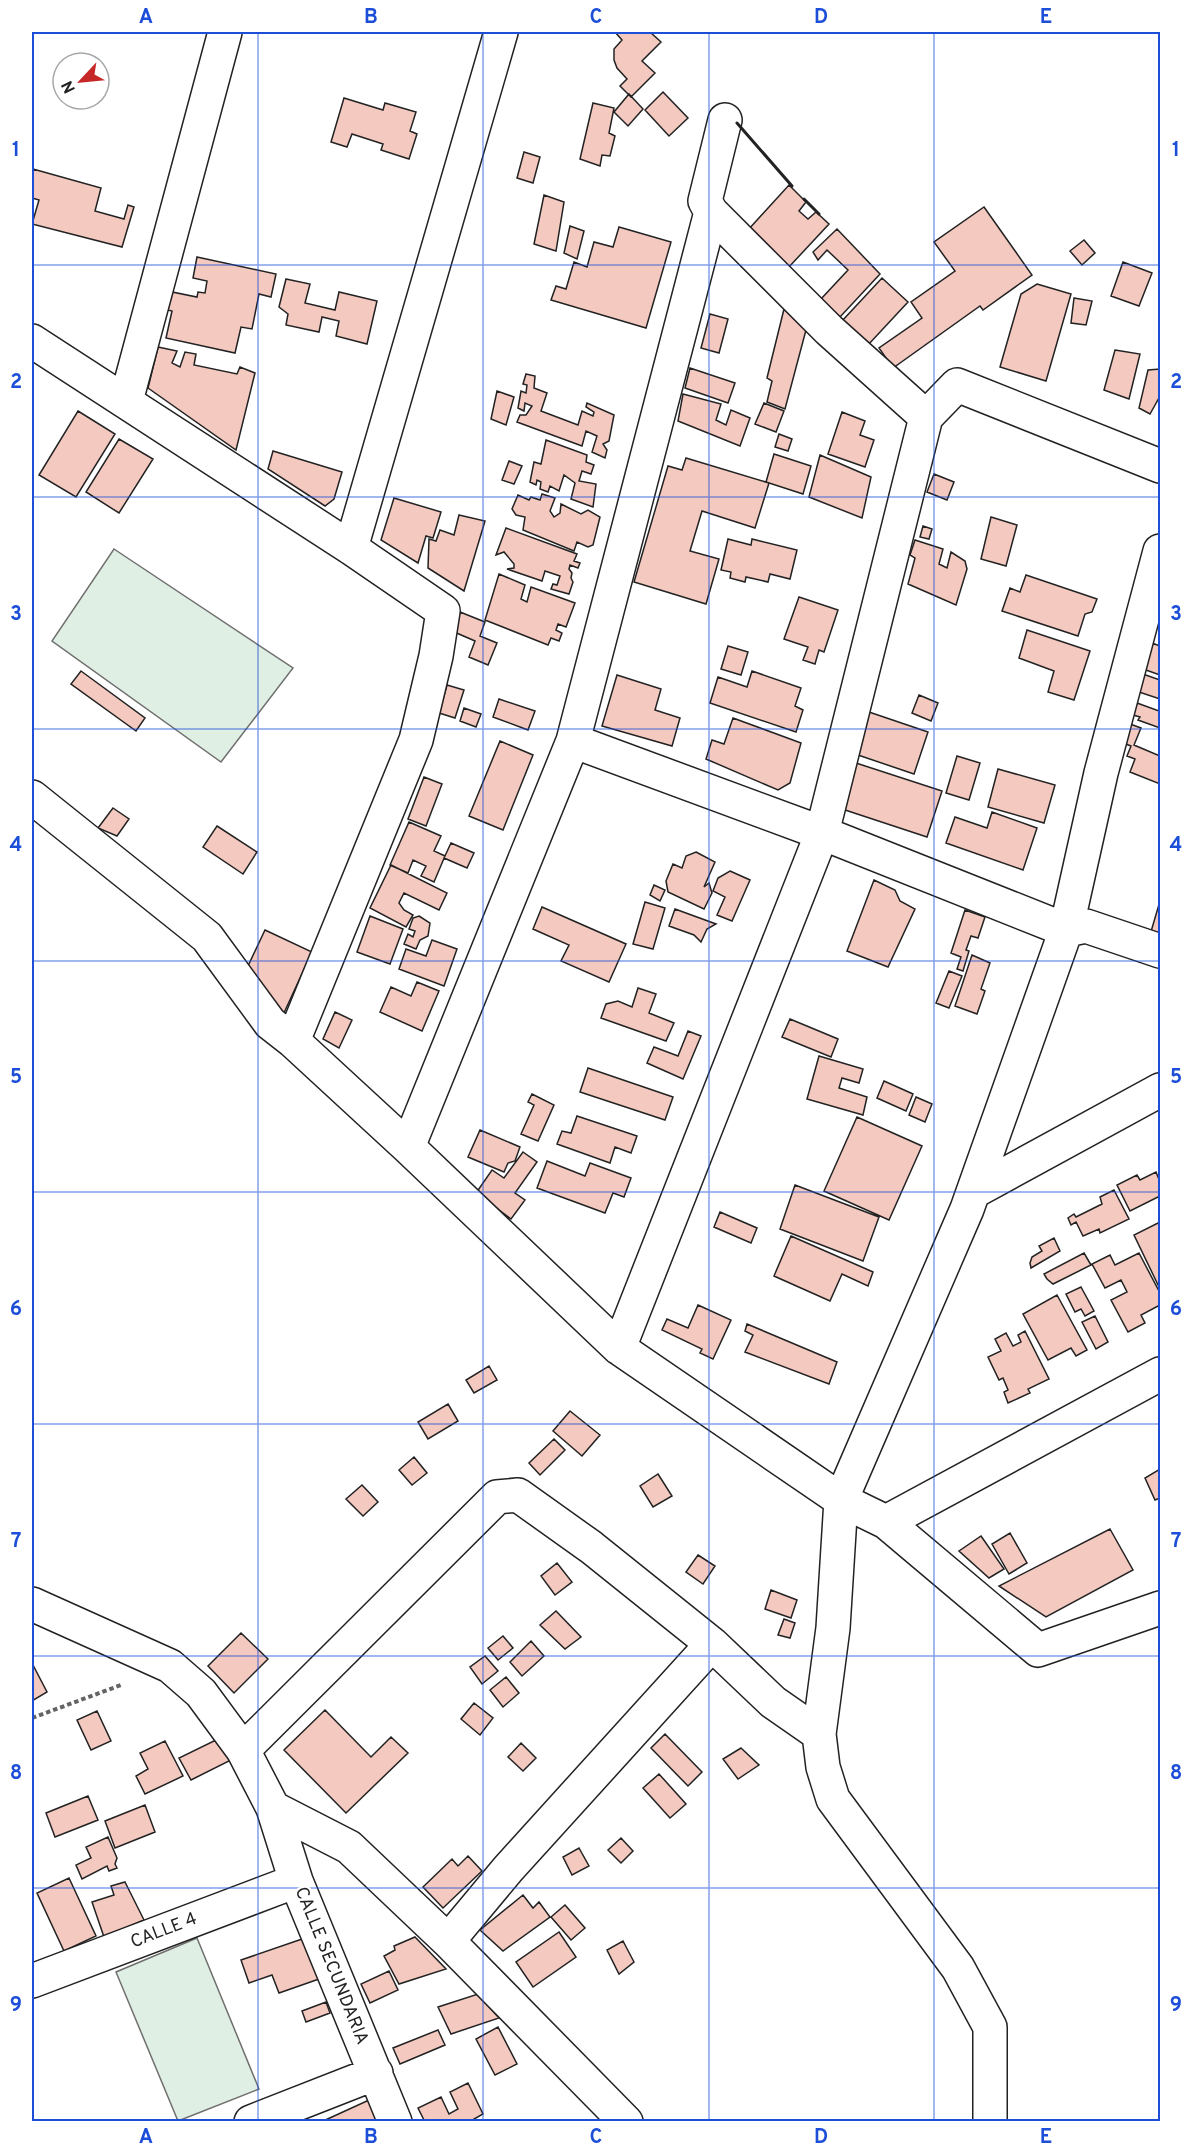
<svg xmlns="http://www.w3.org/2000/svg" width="1192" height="2153" font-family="Overpass,sans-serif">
<rect width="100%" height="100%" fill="#fff"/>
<!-- green -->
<path fill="#e0efe3" stroke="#6f6f6f" stroke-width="1.5" d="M114 549 293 668 221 762 52 641Z
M197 1938 259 2089 178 2121 116 1972Z"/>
<!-- building -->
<path fill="#f3c9c0" stroke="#222" stroke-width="1.5" d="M615 32H650L661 42 642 61 655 73 631 97 620 86 627 79 617 68 614 60V49L622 40Z
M663 92 688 118 669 136 645 110Z
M629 94 643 109 628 126 614 112Z
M344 98 383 110 385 103 416 112 410 131 417 134 409 159 381 150 383 144 352 134 347 147 331 142Z
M593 103 614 108 609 133 615 136 610 156 602 155 600 166 580 159Z
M524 152 540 157 533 183 517 178Z
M33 169 101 188 95 211 124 219 128 205 134 207 122 247 32 224 39 200 32 198Z
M789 185 806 202 799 211 808 219 816 212 829 224 788 268 748 230Z
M544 195 564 202 556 251 534 244Z
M984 207 1032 275 983 310 980 306 893 368 879 348 922 318 911 302 955 271 934 242Z
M570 226 584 231 577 259 564 253Z
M619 227 671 242 646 328 551 300 556 286 566 289 574 262 587 267 594 242 613 247Z
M837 229 880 274 840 317 821 299 848 270 827 250 818 260 813 252Z
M1084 240 1095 253 1082 265 1070 251Z
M197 257 276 274 271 297 259 294 252 329 241 327 235 353 166 338 172 311 163 309 167 291 197 297 198 292 205 293 207 281 193 278Z
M1123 262 1152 273 1139 306 1111 296Z
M882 278 908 302 868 345 842 321Z
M286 279 310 284 305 303 335 310 339 292 377 301 367 344 336 336 339 321 322 317 319 332 286 325 288 314 279 307Z
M1037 284 1071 294 1046 381 1000 367 1021 294Z
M1074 298 1092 301 1086 325 1071 323Z
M784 309 806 330 785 409 767 402 772 381 767 378Z
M710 314 728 319 719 353 701 348Z
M158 347 177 351 172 363 180 367 185 352 196 354 194 365 237 374 240 367 255 373 236 450 148 388Z
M1115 350 1140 354 1129 399 1104 390Z
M690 368 735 383 728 403 685 388Z
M1160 369V396L1150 414 1139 408 1148 370Z
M526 374 535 376 534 388 547 393 541 411 578 425 582 411 593 416 594 412 586 407 587 403 614 415 609 441 603 444 607 450 605 458 592 452 597 436 586 431 582 446 517 422 520 415H526L532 406 525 403 524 411 518 408 521 391 526 393 527 385 523 384Z
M497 391 514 397 506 425 491 419Z
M683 394 721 404 716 420 726 425 731 410 750 418 740 446 678 421Z
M764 403 784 411 776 432 755 424Z
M78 411 115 434 76 497 39 475Z
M842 412 865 421 860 435 874 440 865 467 828 454Z
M779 434 792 439 788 451 775 447Z
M119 439 153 459 119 513 86 492Z
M546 440 587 455 586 462 594 465 591 474 582 471 579 481 596 484 593 507 571 499 575 483 564 475 559 491 550 486 548 492 540 489 541 482 537 480 536 485 530 482 534 462 541 464Z
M273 451 342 472 334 499 325 506 268 469Z
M774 454 811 466 803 494 766 482Z
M820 455 871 477 862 518 809 497Z
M686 458 769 483 755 528 702 511 690 551 719 559 706 604 634 582 668 466 682 470Z
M509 461 522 466 514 484 502 480Z
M934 474 954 482 947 500 927 492Z
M542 494 555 498 550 511 554 517 560 513 561 504 581 514 588 510 600 517 593 545 588 547 577 542 574 551 523 530 525 517 516 515 512 509 518 495 529 500 531 497 540 500Z
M394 498 441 512 433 538 426 536 418 563 381 540Z
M459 515 485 521 464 591 428 568 429 539 436 541 440 530 454 535Z
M991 517 1017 525 1006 566 981 559Z
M923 526 932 529 929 539 920 537Z
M506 528 577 554 574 561 580 563 578 568 570 565 569 569 572 573 571 578 573 582 569 594 551 589 553 584 557 585 560 576 545 571 542 581 507 569 514 568V564L504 552 496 555Z
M728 539 751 545 752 539 797 550 790 579 770 574 768 582 746 577 745 582 730 578 731 572 721 570Z
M915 540 943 549 939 564 947 568 951 552 965 561 967 569 956 605 908 584 915 558 910 555Z
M499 574 525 585 521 599 527 602 531 587 575 603 566 627 558 624 556 630 562 633 559 641 551 638 548 645 485 620Z
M1026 575 1097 599 1092 612 1085 614 1078 636 1002 611 1010 588 1020 592Z
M799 597 838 610 824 652 819 650 815 664 803 660 808 647 784 639Z
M460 612 485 622 480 636 497 643 488 665 469 657 475 641 452 631Z
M1027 630 1090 651 1074 700 1048 692 1054 671 1019 658Z
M1152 643 1160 646V675L1143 669Z
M728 646 748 652 741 675 721 669Z
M81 671 145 718 136 731 71 684Z
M752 671 801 688 795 706 803 710 796 732 710 703 718 677 747 687Z
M1140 673 1160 680V699L1139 692 1141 687 1136 685Z
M617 675 661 689 655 710 680 718 672 746 602 726Z
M447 685 464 690 455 718 439 713Z
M919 695 938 703 931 721 912 713Z
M499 699 535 711 528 730 493 717Z
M1137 703 1159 711 1160 704V728L1138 720 1140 717 1133 715Z
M464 708 481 714 476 727 460 721Z
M869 712 928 732 914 774 855 754Z
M733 718 801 743 790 783 778 790 706 759 712 740 724 744Z
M1130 724 1141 728 1134 745 1160 756V784L1130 772 1135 759 1127 756 1131 746 1123 743Z
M500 741 533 755 503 830 469 816Z
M957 756 980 763 969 800 946 793Z
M853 762 942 791 927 837 839 808Z
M998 769 1055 785 1044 823 988 807Z
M424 777 442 784 426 826 408 819Z
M113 808 129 819 117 836 98 828Z
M992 812 1037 828 1023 870 946 843 955 817 987 828Z
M409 822 441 836 434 851 445 856 434 882 421 876 426 866 413 860 408 873 390 865Z
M217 826 257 852 243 874 203 847Z
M451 843 474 853 467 868 444 858Z
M696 852 715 862 704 887 709 883 712 893 704 909 668 892 666 881 673 864 682 868 686 856Z
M391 865 447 893 439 910 404 893 399 903 404 910 413 915 406 927 370 908Z
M730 871 750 880 732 921 717 915 725 897 713 891 718 878Z
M874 880 895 890 900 901 915 909 888 967 847 951Z
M654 885 665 890 660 901 650 895Z
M1160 901V938L1150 935Z
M645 902 665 908 653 949 633 944Z
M542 907 626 944 609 982 561 961 569 945 533 929Z
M675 909 716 924 707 929 701 942 694 935 669 926Z
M965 910 985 917 978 938 971 936 966 950 969 951 963 971 957 969 961 957 951 953Z
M370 916 403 929 390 964 357 952Z
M419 916 430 923 428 936 420 940 416 949 404 944 408 934 413 937 415 931 409 929 413 918Z
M265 930 312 952 283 1015 248 966Z
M432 940 457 949 444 986 399 969 406 949 426 956Z
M972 955 990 963 981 989 985 991 977 1014 955 1006Z
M949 971 962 976 949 1008 936 1003Z
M417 982 439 991 422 1031 380 1012 391 987 411 996Z
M638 988 656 994 649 1013 674 1023 666 1041 601 1018 606 1004 618 1001 632 1007Z
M335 1012 352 1020 339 1048 323 1039Z
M790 1019 838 1039 831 1057 782 1037Z
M688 1031 701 1036 683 1079 647 1063 654 1047 678 1056Z
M819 1056 863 1069 859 1083 842 1078 839 1088 867 1097 863 1115 807 1099Z
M588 1068 673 1097 665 1120 580 1092Z
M884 1081 913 1094 906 1111 877 1098Z
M532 1094 554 1105 538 1141 521 1134 534 1105 528 1102Z
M916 1097 932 1104 925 1122 909 1115Z
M577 1116 637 1136 631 1153 615 1147 610 1163 557 1144 562 1131 571 1133Z
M857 1117 922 1146 889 1220 824 1191Z
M480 1130 520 1147 515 1161 508 1163 504 1172 468 1157Z
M523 1152 537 1162 515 1193 525 1200 511 1219 476 1193 492 1170 504 1178Z
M547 1161 585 1176 590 1163 631 1178 624 1197 613 1193 605 1213 537 1188Z
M1156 1172 1160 1182V1196L1130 1211 1117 1185 1137 1175 1140 1180Z
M795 1185 879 1217 863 1261 780 1229Z
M1114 1190 1129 1219 1100 1233 1099 1229 1083 1236 1076 1222 1071 1225 1068 1218 1074 1214 1076 1217 1102 1204 1100 1197Z
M720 1212 757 1228 751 1243 714 1227Z
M1160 1222V1289L1134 1235Z
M791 1236 873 1272 868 1286 842 1274 830 1301 774 1276Z
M1054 1238 1060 1251 1031 1268 1030 1263 1032 1257 1042 1251 1039 1246Z
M1084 1253 1091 1265 1053 1284 1047 1279 1044 1274Z
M1139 1253 1160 1293V1305L1141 1315 1145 1323 1128 1332 1111 1300 1127 1292 1121 1280 1105 1288 1092 1264 1110 1255 1115 1265Z
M1081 1287 1094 1311 1085 1316 1081 1309 1075 1312 1066 1294Z
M1057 1295 1087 1350 1076 1356 1071 1348 1048 1360 1023 1314Z
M698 1305 731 1320 713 1359 700 1353 702 1349 662 1330 667 1319 688 1328Z
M1095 1316 1108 1342 1096 1349 1082 1322Z
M747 1324 837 1362 829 1384 745 1352 753 1335 745 1331Z
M1025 1331 1049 1379 1028 1389 1030 1393 1008 1403 1004 1392 1008 1390 1003 1378 999 1380 988 1357 1001 1351 995 1339 1006 1333 1013 1346 1021 1342 1018 1335Z
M489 1366 497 1380 474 1393 466 1380Z
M448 1404 458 1421 428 1439 418 1422Z
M570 1411 600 1435 582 1456 553 1431Z
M554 1439 565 1450 540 1475 529 1463Z
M414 1457 427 1473 412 1485 399 1470Z
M1160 1469V1498L1155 1500 1145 1478Z
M658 1474 672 1496 653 1507 640 1486Z
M362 1485 378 1502 363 1516 346 1499Z
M1110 1529 1133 1570 1046 1617 999 1586Z
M1010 1533 1027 1563 1009 1574 992 1544Z
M981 1536 1004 1569 989 1578 959 1551Z
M698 1555 715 1566 703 1584 686 1572Z
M557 1563 572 1582 555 1595 541 1576Z
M771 1590 797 1600 791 1618 765 1609Z
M556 1611 581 1637 565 1649 540 1625Z
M784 1619 795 1623 790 1638 778 1635Z
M241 1633 268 1659 234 1693 208 1666Z
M503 1636 513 1648 498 1660 488 1648Z
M531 1641 544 1656 522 1676 510 1662Z
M485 1656 498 1671 482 1684 470 1667Z
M33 1665 47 1692 32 1701V1666Z
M506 1677 519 1693 503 1707 490 1690Z
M474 1703 493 1718 480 1735 461 1719Z
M325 1710 371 1757 391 1737 408 1753 346 1813 284 1750Z
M97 1711 111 1741 91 1750 77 1720Z
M665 1734 702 1772 688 1786 651 1748Z
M220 1738 231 1760 191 1780 179 1758Z
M165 1741 183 1776 145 1794 136 1776 148 1769 140 1753Z
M521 1743 536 1758 523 1771 508 1757Z
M741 1748 759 1765 738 1779 723 1759Z
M659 1774 686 1804 670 1818 643 1788Z
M88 1796 98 1820 55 1837 46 1813Z
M145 1805 155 1832 115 1848 105 1821Z
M108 1837 117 1858 115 1864 117 1868 109 1871 107 1866 82 1879 76 1865 91 1858 86 1847Z
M621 1838 633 1851 621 1863 608 1850Z
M579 1848 589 1866 572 1875 563 1857Z
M468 1856 482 1871 443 1908 423 1887 452 1859 458 1866Z
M69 1878 96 1936 64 1951 37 1893Z
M125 1882 144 1920 104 1937 92 1902 114 1895 111 1886Z
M523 1895 533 1908 539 1902 550 1917 503 1951 480 1930Z
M565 1905 585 1928 571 1940 551 1917Z
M559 1932 576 1957 533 1987 516 1962Z
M415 1937 446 1969 399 1984 384 1956 395 1950 394 1946Z
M305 1938 319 1979 279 1993 272 1975 249 1983 241 1960Z
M623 1941 634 1962 619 1974 607 1950Z
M389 1971 398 1990 370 2003 361 1984Z
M478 1994 499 2018 451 2034 438 2007Z
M326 2002 330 2013 306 2022 302 2011Z
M498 2027 517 2064 495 2075 476 2039Z
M438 2030 445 2045 400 2064 393 2048Z
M468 2083 483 2114 469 2122H425L418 2108 441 2097 449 2114 458 2109 450 2092Z
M369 2100 378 2122H321Z"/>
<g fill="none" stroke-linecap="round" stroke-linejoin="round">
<!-- street casing -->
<g stroke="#222" stroke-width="36">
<path id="street" d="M725 120 705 201 711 212 829 330 926 417
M32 341 351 548 443 611 436 656 416 740 293 1041
M126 401 225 32
M351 548 501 32
M573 741 822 833 1066 930 1086 926 1160 951
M32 797 207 937 270 1023 293 1041 408 1147 619 1348 841 1500 886 1522 1038 1650 1160 1608
M408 1147 573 741 711 212
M973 1192 1160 1090
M619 1348 822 833 926 417 957 385 1160 466
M886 1522 1160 1374
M32 1604 170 1666 201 1693 243 1750 273 1808 296 1881 395 2122
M243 1750 497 1497 518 1495 591 1547 712 1644 773 1702 819 1734
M273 1808 349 1847 448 1941 626 2122
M448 1941 508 1869 712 1644
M32 1981 296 1881
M251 2122 376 2073
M990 2122V2027L958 1968 833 1799 823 1767 819 1734 833 1628 841 1500 967 1209 1066 930 1101 773 1160 551"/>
</g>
<!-- path -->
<path stroke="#646464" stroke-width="4" stroke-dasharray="4.5 3" stroke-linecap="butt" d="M32 1718 121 1685"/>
<!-- street -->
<use href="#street" stroke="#fff" stroke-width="33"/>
<!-- wall -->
<path stroke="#222" stroke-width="3" d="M737 123 792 186
M804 199 819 214"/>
</g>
<!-- grid -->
<path fill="none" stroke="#1d4ed8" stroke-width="1.5" stroke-opacity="0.55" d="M258 32V2122M483 32V2122M709 32V2122M934 32V2122M32 265H1160M32 497H1160M32 729H1160M32 961H1160M32 1192H1160M32 1424H1160M32 1656H1160M32 1888H1160"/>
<g text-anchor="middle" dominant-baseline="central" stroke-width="4.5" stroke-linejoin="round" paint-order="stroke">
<!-- street labels -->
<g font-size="18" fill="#222" stroke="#fff">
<text transform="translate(164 1931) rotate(-21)">CALLE 4</text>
<text transform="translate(331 1966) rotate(68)">CALLE SECUNDARIA</text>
</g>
</g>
<!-- border -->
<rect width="1192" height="2153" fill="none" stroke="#ffffff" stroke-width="66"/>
<!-- north arrow -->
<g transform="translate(81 81) rotate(244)"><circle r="28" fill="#ffffff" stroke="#a7a7a7" stroke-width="1.5"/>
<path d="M0-4.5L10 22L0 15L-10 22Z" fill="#c62828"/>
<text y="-9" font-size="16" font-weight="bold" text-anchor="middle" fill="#222222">N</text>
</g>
<rect x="33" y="33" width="1126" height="2087" fill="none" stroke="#1d4ed8" stroke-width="2"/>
<g font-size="20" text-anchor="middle" font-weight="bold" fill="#1d4ed8">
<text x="146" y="23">A</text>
<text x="371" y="23">B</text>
<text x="596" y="23">C</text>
<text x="821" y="23">D</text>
<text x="1046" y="23">E</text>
<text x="16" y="156">1</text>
<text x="1176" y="156">1</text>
<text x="16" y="388">2</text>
<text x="1176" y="388">2</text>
<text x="16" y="620">3</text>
<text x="1176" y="620">3</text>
<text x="16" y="851">4</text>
<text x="1176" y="851">4</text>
<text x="16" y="1083">5</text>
<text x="1176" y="1083">5</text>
<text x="16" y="1315">6</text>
<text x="1176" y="1315">6</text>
<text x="16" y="1547">7</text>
<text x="1176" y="1547">7</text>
<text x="16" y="1779">8</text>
<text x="1176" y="1779">8</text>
<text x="16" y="2011">9</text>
<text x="1176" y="2011">9</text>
<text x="146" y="2143">A</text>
<text x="371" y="2143">B</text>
<text x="596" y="2143">C</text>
<text x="821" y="2143">D</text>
<text x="1046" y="2143">E</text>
</g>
</svg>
